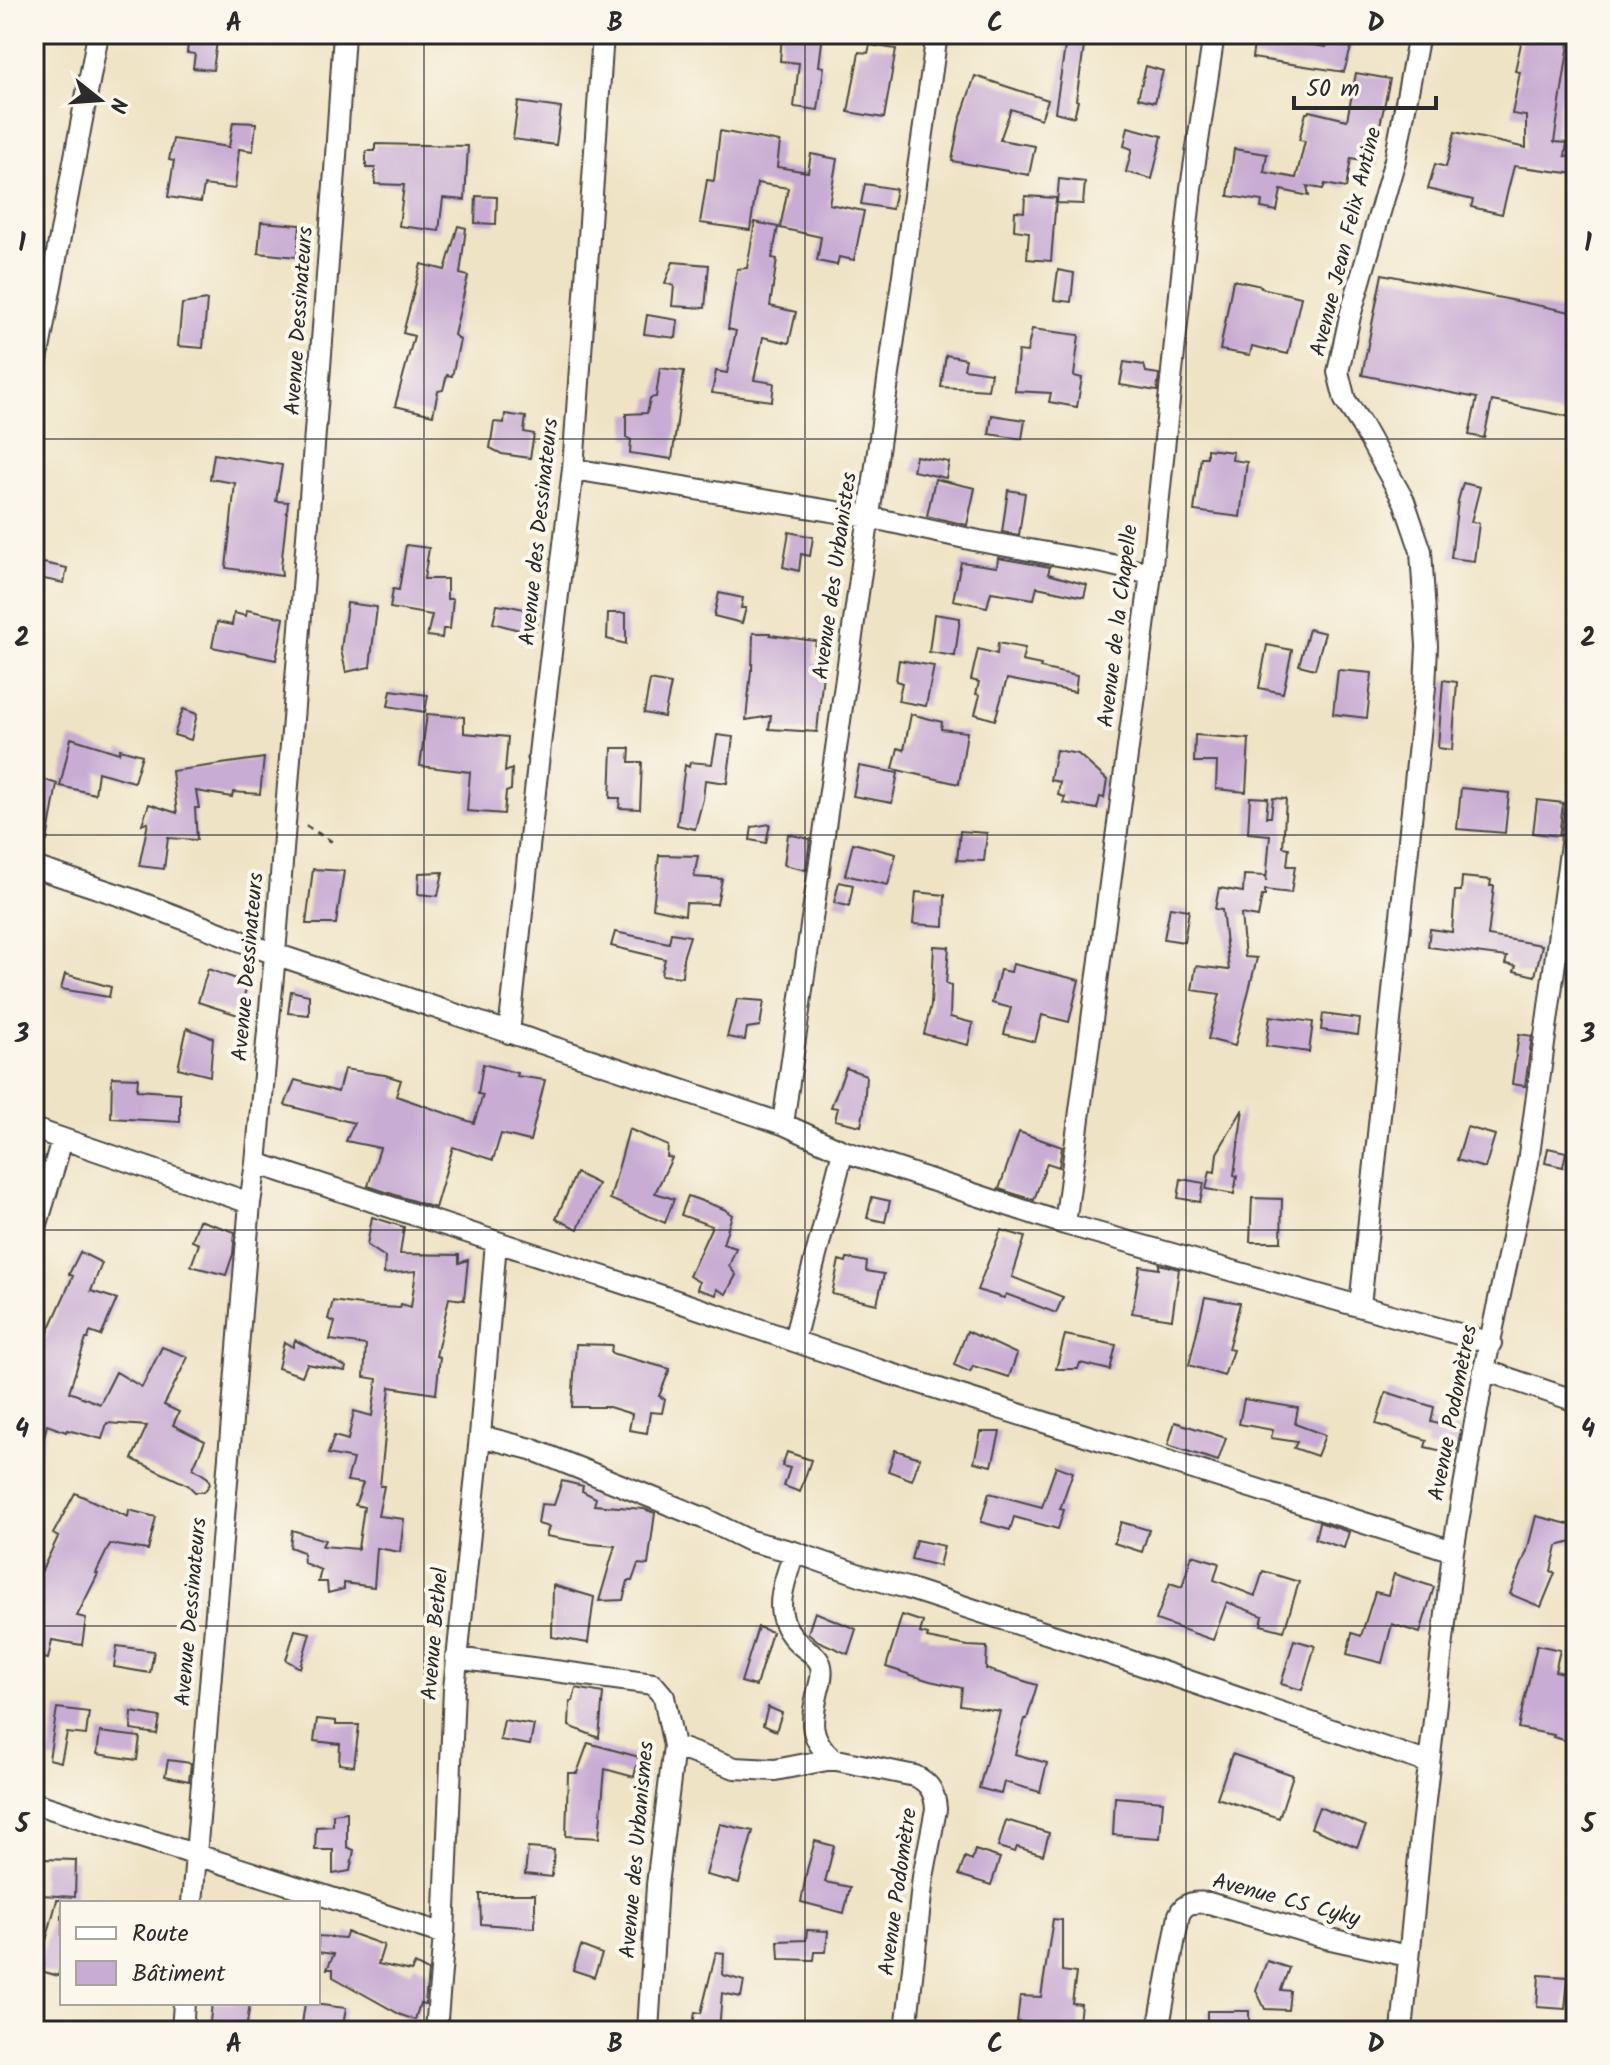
<svg xmlns="http://www.w3.org/2000/svg" width="1610" height="2065" font-family="Kalam,sans-serif">
<rect width="100%" height="100%" fill="#fbf7ec"/>
<filter id="ink" filterUnits="userSpaceOnUse"><feTurbulence type="fractalNoise" baseFrequency=".0125" numOctaves="2"/><feDisplacementMap in="SourceGraphic" scale="16" xChannelSelector="R" yChannelSelector="G"/><feConvolveMatrix kernelMatrix="1 2 1 2 8 2 1 2 1" color-interpolation-filters="sRGB"/></filter>
<filter id="wash" filterUnits="userSpaceOnUse"><feTurbulence type="fractalNoise" baseFrequency=".006" numOctaves="4" result="noise"/><feDisplacementMap in="SourceGraphic" scale="32" xChannelSelector="R" yChannelSelector="G"/><feGaussianBlur stdDeviation="1.8" result="paint"/><feColorMatrix in="noise" values="0 0 0 0 0 0 0 0 0 0 0 0 0 0 0 0 0 1.4 0 .05"/><feComposite in="paint" operator="in"/></filter>
<g filter="url(#wash)">
<rect width="100%" height="100%" fill="#efe3c5"/>
<g id="blocks">
<!-- building -->
<path fill="#c8acd3" d="M189 34H218L213 70 193 68 195 54 187 53Z
M782 34H823L819 66 824 67 818 110 794 107 799 63 780 61Z
M1067 34H1086L1076 100 1078 101 1074 117 1055 112Z
M1330 34H1355L1344 72 1252 58 1255 37 1326 47Z
M1523 34H1553L1570 37 1554 142 1567 143 1565 156 1576 158V174L1514 166 1502 214 1471 207 1473 200 1428 189 1435 164 1446 167 1455 132 1526 148V116L1512 114 1520 72 1515 71Z
M870 45 896 49 884 118 848 112 859 52 868 53Z
M1146 66 1163 71 1155 102 1138 98Z
M1356 73 1390 79 1372 162 1351 158 1346 188 1325 184 1323 189 1307 186 1309 196 1281 190 1277 211 1261 208 1262 201 1228 196 1234 149 1267 154 1264 172 1296 178 1305 141 1299 140 1306 113H1308L1309 111 1347 120Z
M975 76 1048 100 1041 119 1011 109 1000 140 1035 146 1029 175 952 161 959 123Z
M518 102 561 108 556 145 513 139Z
M233 122 256 123 253 151 239 149 235 189 204 185 201 202 168 197 174 161 169 160 173 139 229 147Z
M1128 127 1162 136 1152 179 1126 172 1132 149 1124 146Z
M720 131 780 142 777 167 808 172 811 154 837 159 829 204 864 211 854 260 839 257 837 265 817 261 821 237 780 228 788 188 757 183 750 230 700 223 707 180 714 181Z
M375 144 468 146 465 200 443 198 439 231 399 226 404 185 375 184V168H366V151H375Z
M1059 179 1085 182 1083 204 1057 203Z
M865 184 896 189 892 209 861 204Z
M476 196 497 197 496 224 475 223Z
M1025 196 1056 198 1051 261 1027 259 1029 232 1014 230 1015 211 1024 212Z
M261 222 300 225 297 257 258 253Z
M755 222 778 227 772 258 777 259 770 306 796 312 789 343 763 337 754 380 774 383 772 401 712 393 716 371 727 373 736 331 728 329 737 269 747 268Z
M458 226 466 228 460 274 468 276 454 335 460 340 452 376 447 375 443 390 438 391 433 415 395 406 414 336 403 333 421 264 445 270Z
M673 262 709 265 705 308 672 306 674 286 665 283Z
M1058 270 1074 273 1071 302 1054 300Z
M1382 274 1576 313V418L1492 401 1484 438 1469 435 1477 398 1362 375Z
M1233 280 1261 286V288L1301 297 1288 354 1252 346 1250 355 1220 350Z
M207 300 203 348 178 346 182 304Z
M647 315 678 320 676 338 644 334Z
M1032 329 1079 335 1074 376 1082 378 1077 407 1049 402 1051 393 1015 391 1018 351 1027 352Z
M946 355 966 359 964 369 991 373 988 390 941 387Z
M1124 362 1144 365 1146 372 1159 374 1157 391 1120 385Z
M660 368 684 371 672 459 630 453 631 440 626 437V414L647 413 650 398 656 397Z
M505 414 526 417 524 432 534 434 530 458 502 454 490 448 494 422 504 423Z
M992 415 1025 420 1022 439 989 434Z
M1207 449 1233 452 1232 460 1247 462 1240 517 1194 511 1201 457H1207Z
M214 454 282 465 276 501 288 502 281 567 282 576 226 568 235 483 210 479Z
M916 456 949 462 946 478 913 471Z
M935 479 975 488 967 525 927 516Z
M1463 483 1480 487 1471 522 1479 523 1474 561 1451 558 1458 501Z
M1008 490 1025 493 1019 535 1002 532Z
M789 532 813 537 810 556 801 554 799 571 783 567Z
M406 545 429 548 424 579H447V599H453L450 629H443L442 638 427 636 432 615 390 608 393 589 399 590Z
M998 558 1050 567 1048 574 1087 585 1084 597 1037 587 1034 599 991 592 987 607 953 600 961 562 997 567Z
M34 561 67 568 64 583 34 577Z
M719 593 743 598 741 608H746L742 623 714 616Z
M347 603 377 607 370 667 346 672 341 650Z
M497 605 504 606 505 605 539 612 534 634 493 623Z
M247 610 284 618 276 660 212 647 217 622 232 625 234 613 246 616Z
M608 613H626V644L607 639Z
M934 614 960 618 955 656 929 652Z
M1309 629 1325 633 1315 669 1299 665Z
M753 633H770V635L816 641 813 662 824 663 817 732 769 729 771 716 746 720 751 670H752Z
M998 643 1025 648 1022 661 1041 665 1040 668 1077 676 1075 692 1007 679 995 720 975 714 980 695 976 694 979 682 971 680 978 649 997 654Z
M1267 645 1292 650 1283 693 1259 688Z
M899 660 934 666 926 706 898 701 902 683 896 681Z
M1338 670 1372 673 1367 718 1333 714Z
M650 680 671 684 664 717 644 713Z
M1443 680 1457 682 1452 750 1438 748Z
M391 690 428 695 425 712 388 706Z
M183 709 197 714 191 740 174 735Z
M427 714 464 717V733L508 737 505 772 512 769 511 790 506 792 504 814 467 811 470 772 420 766Z
M911 714 942 722 941 729 967 732 959 784 893 769 898 748 904 750Z
M717 735 733 737 727 783 705 780 703 799 695 829 677 825 685 765 689 767 690 762 712 764Z
M1195 735 1249 739 1246 792 1216 789 1217 762H1194Z
M71 738 119 753 120 749 142 755 134 782 98 772 95 794 60 786Z
M612 748H630L629 762H642L640 809 619 808 620 798H610Z
M1056 750 1078 754 1107 780 1104 798 1100 797 1097 809 1063 803 1065 797 1058 795 1060 782 1050 780Z
M264 758 260 794 233 792 232 797 196 791 199 808H195L197 840 168 838 164 869 139 866 148 823 142 824 149 804 177 813 172 771Z
M859 766 898 773 892 803 853 796Z
M34 776 57 784 47 841 34 838Z
M1461 788 1509 793 1505 833 1457 829Z
M1250 797 1268 798 1266 817H1271L1273 798 1286 799 1283 847 1289 848 1287 866H1295L1291 893 1265 890V896H1262L1258 917 1241 914 1245 957 1257 958 1235 1046 1208 1039 1220 994 1192 990 1196 966 1229 970 1222 910 1215 909 1219 888 1243 892 1244 875 1266 876V882L1270 835 1248 833Z
M1537 800 1563 803 1559 836 1533 833Z
M770 824 766 843 750 840 752 827Z
M960 831 987 833 984 861 957 860Z
M788 834 810 839 806 870 784 865Z
M853 843 896 854 888 885 845 875Z
M659 855 698 856 694 877 722 879 717 904 686 903 685 915 653 908Z
M313 869 344 871 336 924H306Z
M443 872 438 896 418 894 419 873Z
M1462 877 1491 880 1490 886H1494L1488 936 1542 945 1535 976 1514 971 1516 966 1505 964 1507 957 1428 947 1430 929 1452 932 1455 891H1461Z
M839 882 853 885 849 906 834 903Z
M916 892 945 895 944 926 913 924Z
M1170 907 1189 910 1184 942 1164 939Z
M615 932 669 943 671 933 690 936 683 958 682 977 661 975 665 959 611 946Z
M934 946 949 947 946 984 951 986 950 1017 973 1023 968 1045 924 1034 931 1005Z
M1013 964 1079 980 1069 1022 1042 1015 1035 1042 1004 1034 1011 1008 992 1003 1000 970 1011 972Z
M208 969 248 983 238 1015 198 1002Z
M65 974 111 987 109 997 61 989Z
M291 991 309 995V1015L288 1013Z
M737 999 764 1001 760 1026 747 1028 745 1040 727 1037Z
M1323 1014 1360 1019 1358 1035 1321 1030Z
M1270 1016 1313 1022 1309 1052 1266 1046Z
M187 1028 213 1038 210 1076 178 1068Z
M1519 1034 1532 1036 1525 1086 1512 1084Z
M483 1064 517 1073 516 1076 545 1080 530 1141 501 1134 493 1160 453 1147 435 1208 368 1186 380 1148 346 1141 354 1123 285 1105 295 1080 338 1092 344 1069 385 1075 401 1080 396 1096 474 1123 483 1095 478 1094Z
M846 1068 866 1075 864 1111 861 1126 835 1120 838 1108 831 1107Z
M112 1077 138 1078 137 1090 180 1093V1122L111 1118Z
M1243 1109 1234 1175 1237 1176 1234 1194 1206 1189 1210 1171 1215 1172 1217 1153Z
M1467 1127 1495 1135 1485 1168 1457 1160Z
M629 1129 668 1146 667 1157 672 1158 655 1193 674 1199 665 1223 610 1199Z
M1019 1132 1062 1147 1059 1167 1047 1163 1034 1200 999 1189Z
M1548 1148 1566 1152 1563 1167 1545 1163Z
M576 1173 598 1184 578 1229 556 1219Z
M1181 1179 1204 1183 1200 1202 1178 1198Z
M688 1196 724 1209 732 1215 723 1244 736 1248 729 1266 736 1275 726 1294 717 1289 716 1295 697 1289 699 1282 689 1276 712 1226 681 1215Z
M872 1197 890 1201 885 1222 867 1218Z
M1252 1198 1282 1199 1281 1242H1250Z
M372 1217 404 1227 400 1254 459 1255V1263L468 1260 464 1300 449 1298 436 1356 440 1357 436 1394 390 1387 380 1486H384L378 1516 404 1519 400 1552 377 1548 374 1587 344 1583V1589L328 1593 327 1582H318L321 1570 304 1563 303 1552 290 1547 292 1530 325 1540 322 1546 358 1549 364 1507 355 1505 363 1483 347 1481 353 1459 328 1454 334 1436 348 1440 354 1411 372 1416 377 1379 364 1377 366 1345 330 1340 335 1322 328 1319 333 1301 367 1306 400 1308 401 1304 411 1307 416 1271 384 1274 385 1257 367 1245Z
M199 1220 235 1232 233 1254 226 1275 191 1266 199 1244 192 1241Z
M1001 1230 1025 1237 1012 1277 1063 1297 1056 1313 1006 1294 1004 1298 977 1290Z
M80 1252 102 1263 91 1291 117 1299 101 1336 90 1332 88 1339H86L69 1392 100 1404 116 1372 142 1387 162 1347 188 1357 164 1405 179 1412 173 1425 205 1441 193 1468 208 1478 210 1484 204 1492H195L188 1485 132 1459 147 1426 107 1423 102 1439 67 1430 66 1432 47 1425 40 1453 34 1452V1345L38 1335 45 1339 73 1276 69 1274Z
M847 1258 867 1262 866 1271 884 1274 877 1304 832 1294 839 1260 846 1262Z
M1159 1264 1179 1269 1172 1319 1132 1313 1140 1266 1159 1269Z
M1205 1297 1240 1303 1228 1349 1233 1350 1224 1376 1189 1365Z
M967 1331 1017 1354 1009 1377 973 1366 970 1372 954 1365Z
M1065 1335 1116 1345 1110 1370 1080 1363 1078 1369H1056Z
M295 1340 346 1367 345 1371 307 1364 302 1376 278 1368 284 1342 293 1347Z
M576 1344 612 1345 611 1353 670 1369 659 1396 665 1399 662 1413 650 1412 647 1433 629 1430 632 1414 609 1407H572Z
M1386 1392 1434 1407 1431 1422 1461 1430 1456 1454 1425 1447 1427 1440 1376 1424Z
M1244 1399 1298 1408 1295 1424 1325 1435 1317 1456 1294 1448 1297 1442 1271 1438 1273 1430 1239 1424Z
M1175 1422 1226 1438 1218 1461 1168 1445Z
M981 1432H1000L992 1466 974 1462Z
M895 1450 920 1458 912 1480 888 1471Z
M787 1452 811 1460 800 1492 784 1486 790 1468 782 1466Z
M1056 1466 1073 1472 1060 1509 1064 1510 1058 1529 1014 1517 1010 1530 981 1522 989 1493 1042 1507Z
M562 1481 583 1486 582 1491 596 1498 594 1505 644 1509 655 1513 648 1565 638 1564 632 1581H628L623 1600 599 1601 615 1546 591 1544 546 1536 549 1527 538 1524 541 1504 554 1505Z
M75 1493 128 1517 129 1510 156 1517 148 1550 110 1544 96 1573 98 1574 77 1616 86 1618 82 1645 52 1640 48 1659 34 1656V1622L39 1591 34 1589V1568L41 1572 58 1537 53 1534Z
M1536 1516 1576 1526V1541L1557 1546 1551 1571 1555 1573 1541 1607 1510 1594 1527 1551Z
M1121 1522 1149 1530 1142 1552 1114 1543Z
M1319 1522 1349 1532 1344 1548 1315 1539Z
M916 1540 944 1546 939 1566 911 1559Z
M1192 1555 1219 1563 1214 1580 1255 1596 1263 1571 1299 1582 1284 1631 1261 1625 1263 1616 1227 1602 1213 1640 1156 1620 1170 1583 1182 1587Z
M1394 1574 1434 1587 1420 1633 1392 1624 1382 1663 1347 1654 1352 1633 1361 1636 1375 1592 1388 1595Z
M553 1585 594 1597 588 1643 552 1637Z
M815 1612 856 1629 848 1654 818 1641 808 1633Z
M902 1615 923 1622 920 1633 928 1635 927 1638 968 1646 987 1647 986 1669 1037 1685 1027 1719H1025L1015 1754 1047 1763 1040 1792 1004 1782 1001 1794 979 1788 1000 1711 960 1705 962 1688 930 1681 886 1667Z
M758 1627 772 1632 756 1686 741 1682Z
M295 1630 310 1633 300 1668 286 1660Z
M1294 1640 1315 1646 1302 1690 1281 1684Z
M1537 1645 1560 1650 1555 1671 1576 1676V1743L1553 1737 1554 1735 1518 1728Z
M117 1646 154 1651 150 1673 114 1667Z
M576 1688 603 1693 599 1738 569 1726 570 1701H573Z
M768 1707 782 1713 776 1731 763 1725Z
M57 1708 89 1712 86 1735 67 1733 61 1762 49 1759Z
M132 1712 160 1717 157 1734 131 1730Z
M317 1719 336 1721V1725H359L354 1766 339 1764 340 1744 314 1741Z
M504 1720 534 1725 530 1745 500 1740Z
M100 1732 140 1737 137 1760 97 1754Z
M588 1743 639 1757 634 1777 605 1769 599 1838 566 1836 568 1773H577Z
M1232 1754 1293 1775 1279 1818 1217 1798Z
M168 1760 191 1763 189 1781 165 1776Z
M1115 1797 1163 1801 1160 1838 1113 1835Z
M1319 1807 1366 1826 1357 1847 1311 1828Z
M347 1812V1847L354 1850 350 1871 333 1874V1850H315L316 1827 333 1826V1814Z
M1006 1820 1049 1833 1043 1855 1017 1847 1015 1852 998 1847Z
M720 1824 753 1831 739 1883 706 1875Z
M815 1841 834 1846 825 1882 850 1887 844 1913 801 1902 807 1870Z
M528 1848 554 1850 552 1877 525 1874Z
M975 1850 1000 1858 991 1885 959 1875 965 1857 972 1860Z
M43 1859 76 1860 75 1897 41 1895Z
M480 1894H535V1928L481 1924Z
M57 1900H62V1961L58 1976 38 1970Z
M1053 1919 1062 1920V1971L1076 1973 1072 2003 1081 2004 1078 2031H1038L1039 2024 1017 2022 1020 1996 1041 1997Z
M807 1930 828 1931 826 1952H815L814 1960 779 1959 778 1941 806 1940Z
M347 1932 384 1945 378 1964 411 1971 415 1964 428 1971 425 2004 420 2003 415 2020 401 2015 333 1977V1969H327L334 1954 318 1952V1936L345 1938Z
M581 1946 602 1954 594 1977 573 1970Z
M716 1952 724 1953 723 1975 744 1981 741 1997 722 1993 719 2031H692L695 2012 701 2013Z
M1267 1961 1289 1968 1281 1990 1290 1991 1288 2010 1265 2009 1256 1990Z
M1539 1975 1568 1977 1565 2009 1537 2007Z
M212 2003H250L246 2031H209Z
M305 2003 346 2008 342 2031H301Z
M1207 2011H1249V2031H1207Z"/>
</g>
</g>
<g filter="url(#ink)">
<use href="#blocks" fill-opacity="0" stroke="#484742" stroke-width="2"/>
<g fill="none" stroke-linecap="round" stroke-linejoin="round">
<!-- street casing -->
<g stroke="#484742" stroke-width="24">
<path id="street" d="M34 376 98 34
M573 469 868 517 979 541 1103 563 1151 574
M34 867 134 900 275 954 783 1124 843 1151 1065 1224 1491 1343
M509 1033 541 736 573 469 603 34
M783 1124 937 34
M34 1129 250 1203
M256 1163 653 1293 879 1370 1453 1551
M1065 1224 1151 574 1191 188 1214 34
M34 1234 62 1140
M1360 1306 1425 687 1427 646 1421 551 1404 501 1361 424 1345 400 1338 372 1350 316 1395 160 1419 34
M794 1340 843 1151
M1484 1370 1576 1401
M480 1436 531 1449 703 1518 750 1541 794 1552 863 1576 907 1588 1089 1647 1429 1763
M794 1552C784 1586 768 1616 800 1644 807 1651 818 1655 821 1666 823 1675 820 1683 818 1691 811 1721 808 1736 832 1759
M456 1658 653 1684 664 1697 674 1746 657 1885 648 2031
M674 1746 735 1768 775 1770 832 1759 915 1776C930 1783 935 1793 936 1809L923 1877 906 2031
M34 1803 444 1934
M192 1903 250 1203 256 1163 275 954 335 171 344 34
M182 2031 184 2003
M436 2031 444 1934 454 1689 480 1436 496 1242
M1158 2031 1179 1915C1185 1901 1196 1902 1209 1903L1326 1938 1408 1956
M1402 2031 1421 1836 1453 1551 1484 1370 1528 1162 1576 807"/>
</g>
<!-- path -->
<path stroke="#484742" stroke-width="3" stroke-dasharray="6 6" stroke-linecap="butt" d="M306 826 336 844"/>
<!-- street -->
<use href="#street" stroke="#fff" stroke-width="20"/>
</g>
</g>
<!-- grid -->
<path fill="none" stroke="#2b2b2b" stroke-width="2" stroke-opacity="0.55" d="M424 34V2031M805 34V2031M1186 34V2031M34 439H1576M34 835H1576M34 1230H1576M34 1626H1576"/>
<g text-anchor="middle" dominant-baseline="central" stroke-width="8" stroke-linejoin="round" paint-order="stroke">
<!-- street labels -->
<g font-size="22" fill="#2b2b2b" stroke="#fbf7ec">
<text transform="translate(1347 242) rotate(-76)">Avenue Jean Felix Antine</text>
<text transform="translate(300 321) rotate(-86)">Avenue Dessinateurs</text>
<text transform="translate(540 532) rotate(-84)">Avenue des Dessinateurs</text>
<text transform="translate(836 576) rotate(-82)">Avenue des Urbanistes</text>
<text transform="translate(1119 626) rotate(-83)">Avenue de la Chapelle</text>
<text transform="translate(249 967) rotate(-85)">Avenue Dessinateurs</text>
<text transform="translate(1454 1413) rotate(-79)">Avenue Podomètres</text>
<text transform="translate(192 1612) rotate(-85)">Avenue Dessinateurs</text>
<text transform="translate(436 1634) rotate(-85)">Avenue Bethel</text>
<text transform="translate(638 1850) rotate(-85)">Avenue des Urbanismes</text>
<text transform="translate(899 1892) rotate(-82)">Avenue Podomètre</text>
<text transform="translate(1286 1901) rotate(15)">Avenue CS Cyky</text>
</g>
</g>
<!-- margin -->
<rect width="1610" height="2065" fill="none" stroke="#fbf7ec" stroke-width="88"/>
<!-- legend -->
<rect x="60" y="1901" width="260" height="104" fill="#fbf7ec" stroke="#a8a59f" stroke-width="2"/>
<rect x="76" y="1927" width="40" height="12" fill="#ffffff" stroke="#a8a59f" stroke-width="2"/>
<text x="132" y="1941" font-size="24" fill="#2b2b2b">Route</text>
<rect x="76" y="1961" width="40" height="24" fill="#c8acd3" stroke="#a8a59f" stroke-width="2"/>
<text x="132" y="1981" font-size="24" fill="#2b2b2b">Bâtiment</text>
<!-- north arrow -->
<g transform="translate(100 100) rotate(107)" stroke="#fbf7ec" stroke-width="6" paint-order="stroke">
<path d="M0-6L14 30L0 20L-14 30Z" fill="#2b2b2b"/>
<text y="-12" font-size="22" font-weight="bold" text-anchor="middle" fill="#2b2b2b">N</text>
</g>
<!-- scale -->
<path d="M1294 96v12h142v-12" fill="none" stroke="#2b2b2b" stroke-width="4"/>
<text x="1306" y="96" font-size="24" fill="#2b2b2b" stroke="#fbf7ec" stroke-width="6" paint-order="stroke">50 m</text>
<rect x="44" y="44" width="1522" height="1977" fill="none" stroke="#2b2b2b" stroke-width="3"/>
<g font-size="26" text-anchor="middle" font-weight="bold" fill="#2b2b2b">
<text x="234" y="31">A</text>
<text x="615" y="31">B</text>
<text x="995" y="31">C</text>
<text x="1376" y="31">D</text>
<text x="22" y="251">1</text>
<text x="1588" y="251">1</text>
<text x="22" y="646">2</text>
<text x="1588" y="646">2</text>
<text x="22" y="1042">3</text>
<text x="1588" y="1042">3</text>
<text x="22" y="1437">4</text>
<text x="1588" y="1437">4</text>
<text x="22" y="1832">5</text>
<text x="1588" y="1832">5</text>
<text x="234" y="2052">A</text>
<text x="615" y="2052">B</text>
<text x="995" y="2052">C</text>
<text x="1376" y="2052">D</text>
</g>
</svg>
